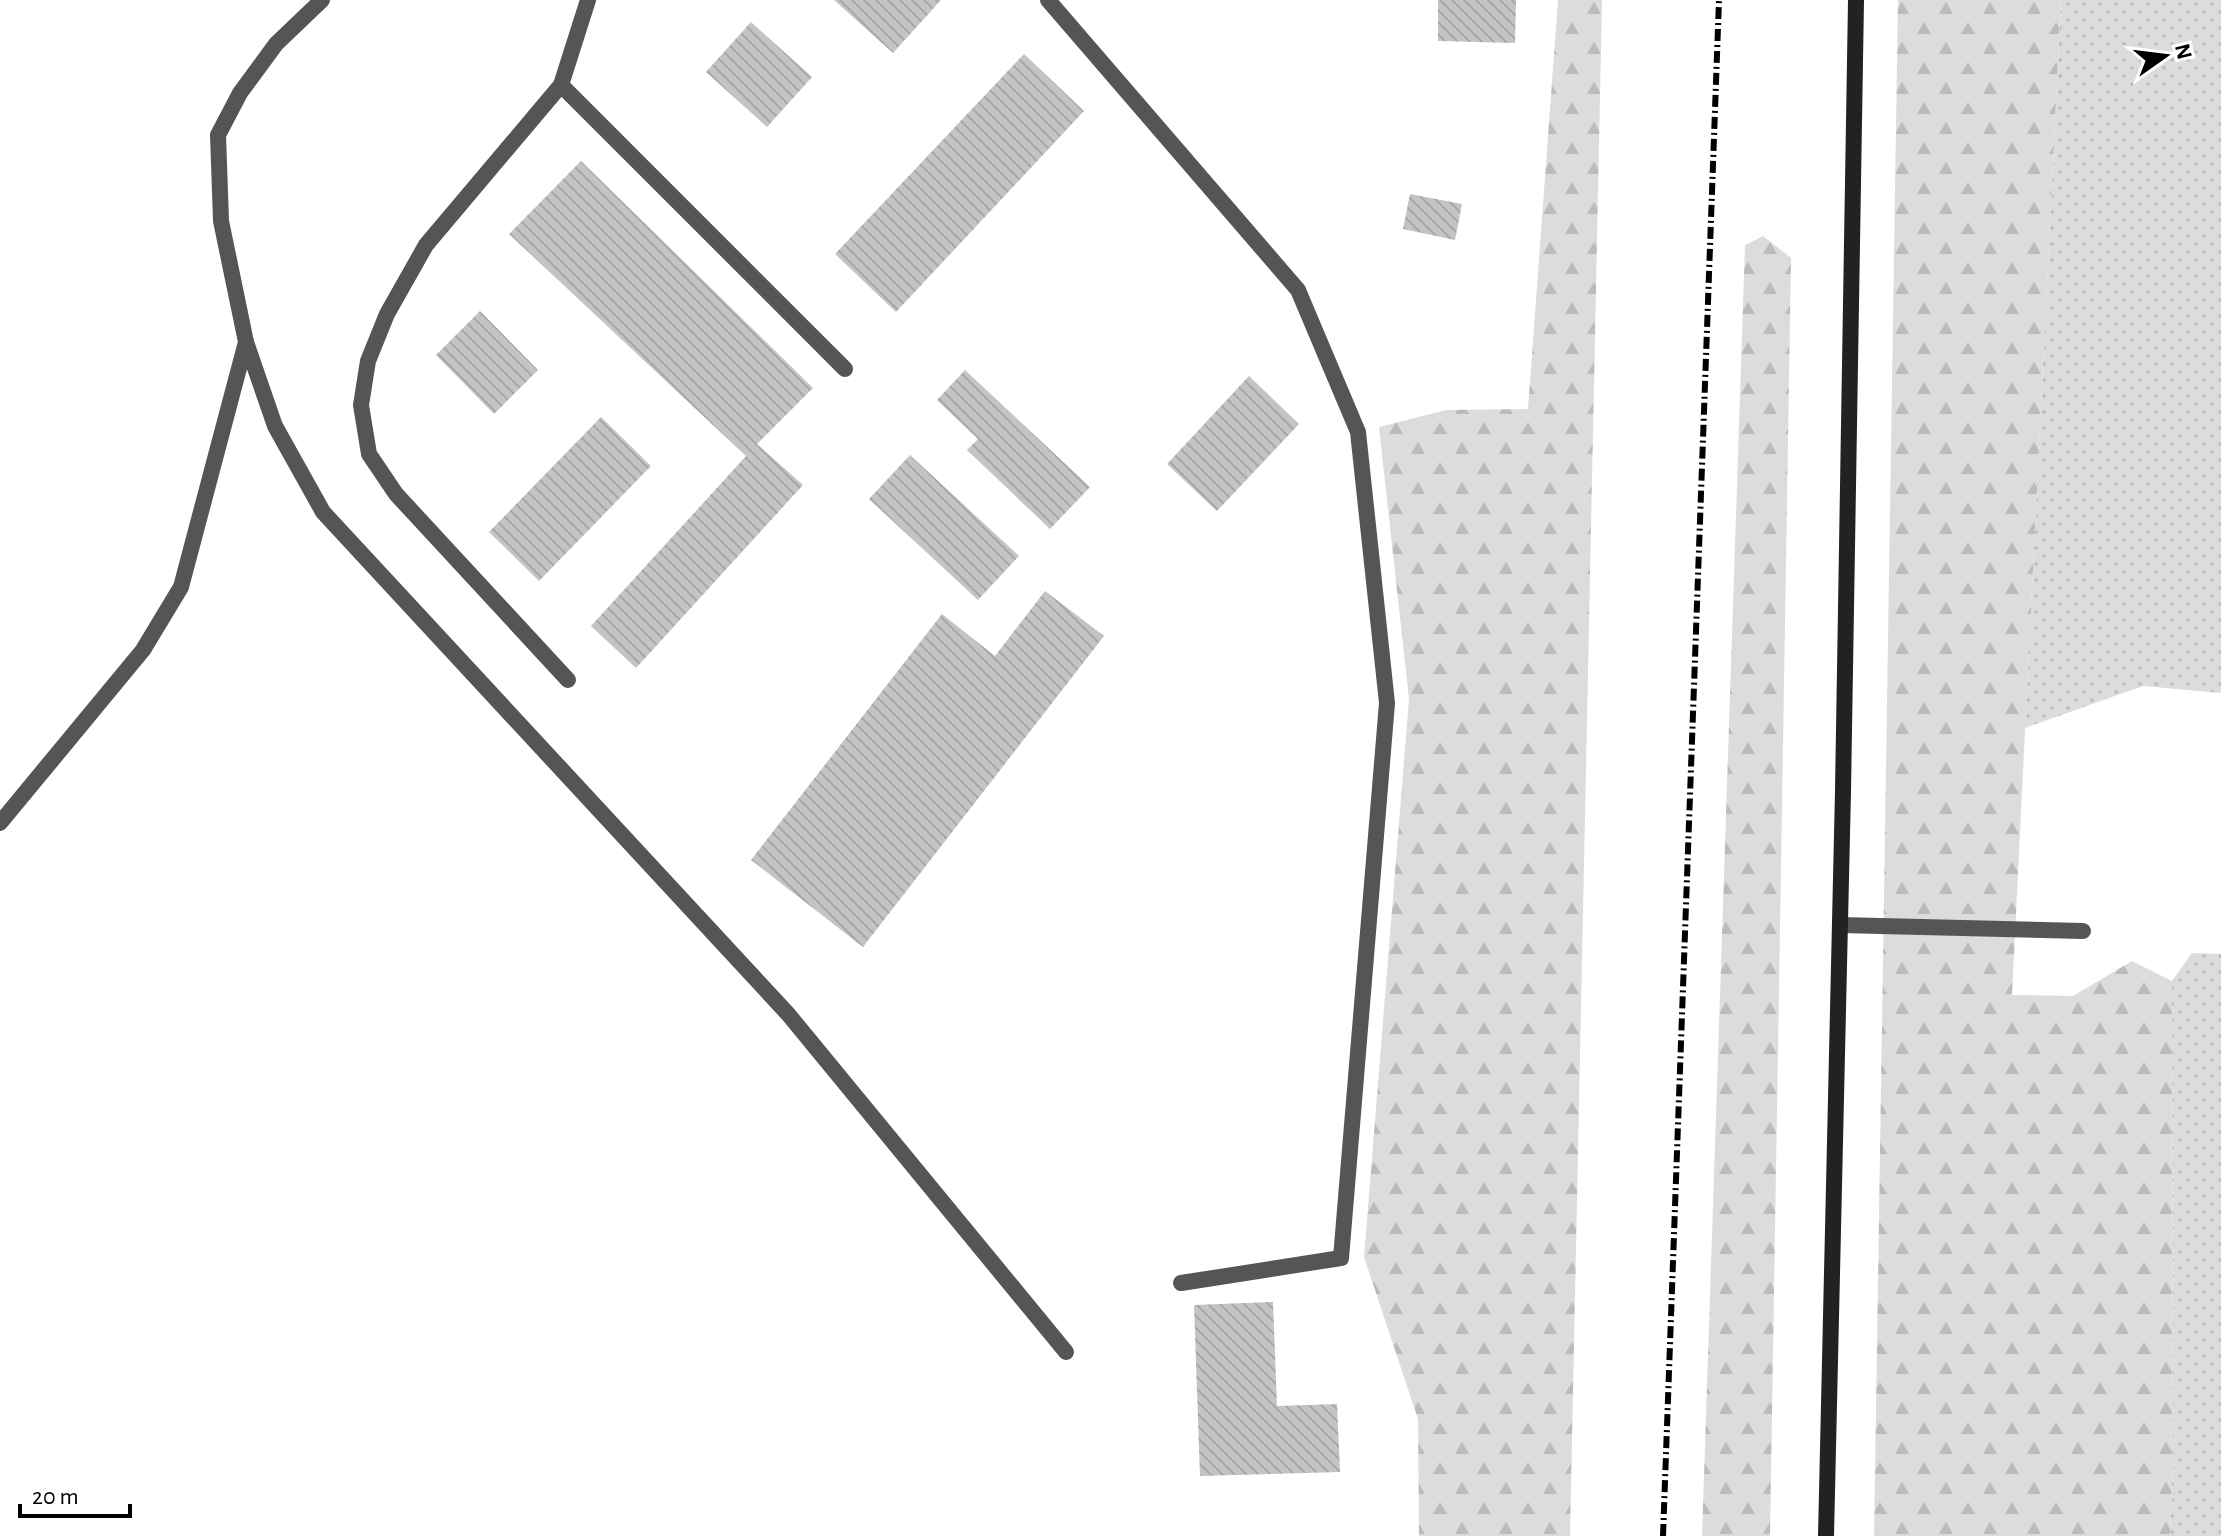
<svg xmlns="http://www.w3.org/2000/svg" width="2221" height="1536" font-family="'Alegreya Sans',sans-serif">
<defs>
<pattern id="grass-dots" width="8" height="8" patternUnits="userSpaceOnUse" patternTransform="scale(2)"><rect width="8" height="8" fill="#dcdcdc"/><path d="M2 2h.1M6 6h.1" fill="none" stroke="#bbb" stroke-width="1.8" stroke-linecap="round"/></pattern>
<pattern id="forest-firs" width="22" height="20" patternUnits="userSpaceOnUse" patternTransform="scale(2)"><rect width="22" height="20" fill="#dcdcdc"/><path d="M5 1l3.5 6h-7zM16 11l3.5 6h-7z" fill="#bbb"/></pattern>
<pattern id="building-back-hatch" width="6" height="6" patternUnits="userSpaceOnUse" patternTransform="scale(2)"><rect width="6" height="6" fill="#c4c4c4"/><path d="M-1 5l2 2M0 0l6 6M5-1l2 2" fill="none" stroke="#a7a7a7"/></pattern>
</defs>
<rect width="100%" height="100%" fill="#fff"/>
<!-- grass -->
<path fill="url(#grass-dots)" d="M2061 0H2221V693L2143 686 2025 728Z
M2192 953 2221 954V1536H2170L2173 1460 2172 981Z"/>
<!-- forest -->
<path fill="url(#forest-firs)" d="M1558 0H1602L1570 1536H1419L1418 1419 1364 1257 1409 699 1379 427 1446 410 1528 409Z
M1898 0H2061L2012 995 2073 996 2132 961 2172 981 2173 1460 2170 1536H1874Z
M1763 236 1791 258 1770 1536H1702L1745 245Z"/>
<!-- building -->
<path fill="url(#building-back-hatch)" d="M834 0H941L893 53Z
M1438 0H1516L1515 43 1438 41Z
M751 22 812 77 767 127 706 72Z
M1024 54 1084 111 896 312 835 254Z
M581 161 813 388 757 444 803 485 636 668 591 626 746 456 509 234Z
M1410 194 1462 204 1455 240 1403 229Z
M480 311 538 370 494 414 436 355Z
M965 370 1090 487 1050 529 967 450 978 439 937 400Z
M1249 376 1299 424 1217 511 1167 464Z
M601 417 651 466 539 581 489 532Z
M910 455 1019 556 978 600 869 499Z
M1045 591 1104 636 863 947 751 860 942 614 995 656Z
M1273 1302 1277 1406 1337 1404 1340 1472 1200 1476 1194 1305Z"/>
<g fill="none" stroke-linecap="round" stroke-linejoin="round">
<!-- lane -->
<path stroke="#555" stroke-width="16" d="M588 0 561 85 845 369
M1048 0 1298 290 1358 432 1387 703 1341 1258 1181 1283
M561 85 426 245 387 314 368 361 361 405 369 454 396 494 568 680
M246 342 275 426 323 512 788 1014 1066 1352
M1840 925 2083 931"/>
<!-- street -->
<path stroke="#555" stroke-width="16" d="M0 823 143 650 181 587 246 342 221 221 218 135 240 93 276 44 322 0"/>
<!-- secondary -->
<path stroke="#222" stroke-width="16" d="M1826 1536 1843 791 1856 0"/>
<!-- rail -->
<path stroke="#000" stroke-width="6" stroke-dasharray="12 4 2 4" stroke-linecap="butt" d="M1663 1536 1719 0"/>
</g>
<!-- north arrow -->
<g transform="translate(2165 56) rotate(76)" stroke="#ffffff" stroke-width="6" paint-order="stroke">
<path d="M0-6L14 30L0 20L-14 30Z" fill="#000000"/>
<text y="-12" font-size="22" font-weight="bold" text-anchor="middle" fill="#000000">N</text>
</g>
<!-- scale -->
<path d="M20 1504v12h110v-12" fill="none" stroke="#000000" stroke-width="4"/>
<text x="32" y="1504" font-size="24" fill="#000000" stroke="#ffffff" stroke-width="6" paint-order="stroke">20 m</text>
</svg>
